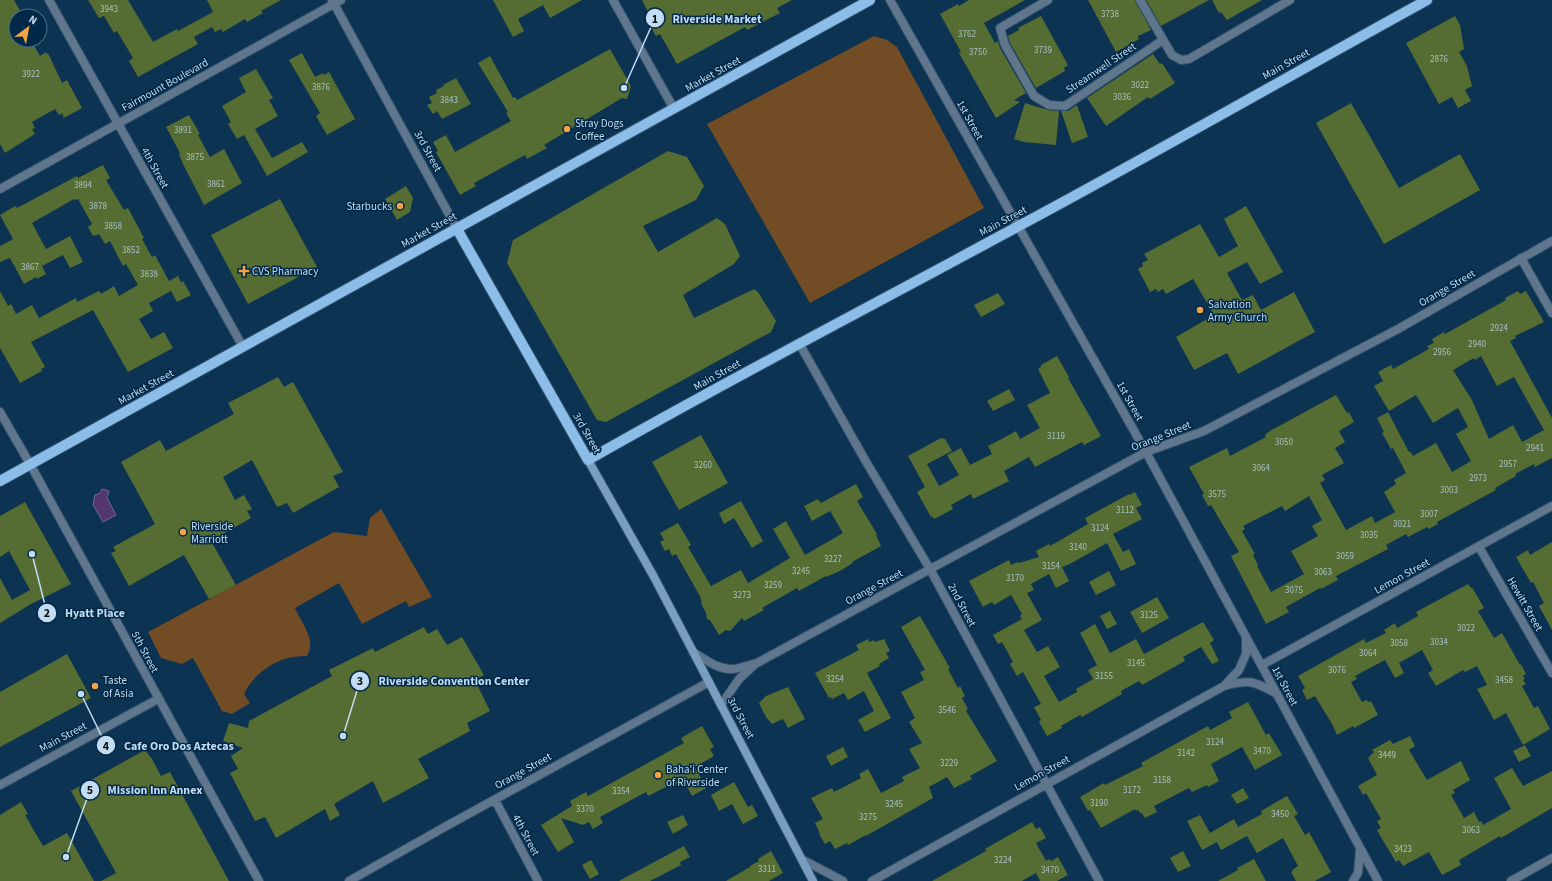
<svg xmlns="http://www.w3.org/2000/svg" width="1552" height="881" font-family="'Source Sans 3',sans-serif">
<rect width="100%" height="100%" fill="#0c3351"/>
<!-- green -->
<path fill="#714c24" d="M874 36 887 40 897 47 984 208 810 303 707 124Z
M381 509 432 597 409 607 406 601 362 624 339 583 295 608C301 623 317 639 307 656 280 655 256 670 244 694L250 703 232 714 222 711 193 658 182 664 161 658 148 632 334 532 367 536 370 518Z"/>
<!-- water -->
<path fill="#53366d" stroke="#746896" d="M102 489 109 491 107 498 116 515 103 522 93 505 95 495 100 493Z"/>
<!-- building -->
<path fill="#556c32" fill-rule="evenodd" d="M0 0H14L23 16H16V40H31L40 56 46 52V54L48 53 62 83 67 80 82 108 64 118 62 113 59 115 55 109 32 122 35 128 32 129 35 134 5 153 0 144Z
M88 0H128L153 42 177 29 178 31 213 12 207 0H281L261 11 263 13 247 22 245 19 223 32 221 29 215 32 212 27 194 37 198 44 138 77 129 61 133 58 117 31 114 33 104 16 99 18Z
M493 0H582L550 18 543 5 518 19 524 31 513 37Z
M642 0H792L777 8 780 13 747 30 745 27 677 64 660 34 656 36 647 20 651 18Z
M969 0H1025L984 23 995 43 998 41 1000 48 1026 93 1014 100 1020 102 996 118 959 53 961 52 940 14 958 4 959 6Z
M1088 0H1135L1151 30 1138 36 1139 39 1116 52Z
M1146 0H1209L1161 26Z
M1212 0H1262L1227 20 1221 12 1219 13Z
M1041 16 1068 65 1064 68 1065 71 1036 88 1010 43 1008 36 1019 30 1018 28Z
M1455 16 1460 25 1464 49 1459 52 1467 66 1472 86 1465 90 1471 101 1458 108 1452 97 1439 104 1406 43Z
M610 49 631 86 627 99 622 98 544 145 547 148 527 159 525 155 474 183 476 186 460 195 436 152 438 151 433 142 446 135 455 152 511 121 506 113 508 112 478 63 490 56 513 98 515 97 517 100Z
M302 53 315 77 323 73 324 75 329 72 355 119 327 135 316 116 320 113 289 60Z
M1153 54 1160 64 1162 63 1175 83 1150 99 1148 97 1106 126 1087 98Z
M256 69 273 98 269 100 278 116 255 129 272 158 302 142 308 152 267 176 244 135 237 139 228 124 231 122 222 106 246 92 239 78Z
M456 78 471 104 442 119 437 111 433 114 427 105 432 103 429 97 437 93 436 90 444 86 443 85Z
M1025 103 1048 110 1059 111 1056 145 1024 142 1014 139Z
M1351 103 1399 188 1460 154 1480 190 1384 244 1316 123Z
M1077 105 1088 137 1072 143 1061 111H1068Z
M189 115 200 134 198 135 210 157 224 149 242 183 204 205 183 164 179 154 180 153 166 127Z
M668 151 687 157 704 186 696 200 643 226 658 252 717 218 725 224 740 256 734 264 683 295 694 318 754 289 758 292 776 321 771 332 606 422 597 420 507 263 513 240Z
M103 165 110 178 106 180 124 210 128 208 144 238 142 239 152 257 155 255 169 281 178 276 181 282 183 281 191 295 177 302 171 291 149 303 153 311 139 319 151 339 164 332 173 348 128 372 93 310 31 342 45 367 41 369 42 371 20 383 0 348V291L8 306 11 304 16 314 32 305 39 318 76 298 77 302 99 291 101 294 114 286 119 296 138 285 126 264 123 266 110 241 105 244 99 234 93 236 88 227 92 224 78 199 75 200 74 199 32 223 46 249 70 236 83 262 70 268 63 255 42 266 46 274 37 279 36 277 24 284 10 258 0 262V246L13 239 0 215 15 206 17 208 77 176 78 178Z
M406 186 413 198 410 212 397 220 385 199Z
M280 199 317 267 248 304 211 235Z
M1246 206 1283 272 1260 284 1247 262 1227 273 1242 300 1253 295 1261 310 1294 292 1315 332 1238 374 1227 353 1194 370 1176 337 1214 315 1193 279 1166 294 1163 289 1158 292 1156 289 1150 292 1138 269 1143 266 1142 263 1148 260 1144 254 1200 224 1219 257 1238 246 1224 219Z
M1518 291 1520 294 1526 291 1544 322 1515 336 1516 338 1510 341 1552 418V458L1535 467 1534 464 1515 474 1516 476 1495 488 1496 490 1437 522 1438 524 1429 529 1427 527 1408 537 1406 534 1386 545 1388 549 1336 576 1338 580 1321 589 1320 588 1286 607 1289 612 1266 624 1231 556 1239 552 1211 505 1208 506 1202 495 1204 494 1189 467 1227 448 1230 456 1266 437 1265 435 1270 431 1336 395 1347 413 1349 412 1354 422 1339 431 1345 442 1335 448 1344 463 1322 475 1325 480 1320 483 1346 530 1372 516 1375 523 1395 512 1384 492 1396 484 1394 480 1406 473 1393 448 1391 449 1382 433 1384 432 1377 418 1388 412 1409 452 1410 451 1413 456 1436 443 1452 472 1471 461 1456 434 1468 427 1458 408 1433 423 1416 395 1389 411 1374 386 1383 381 1378 372 1391 365 1393 369 1429 349 1427 346 1434 343 1432 339 1444 332 1445 334 1506 300 1505 298ZM1481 356 1497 386 1514 377 1544 430 1522 442 1513 425 1489 439 1472 400 1453 370 1474 358 1475 360ZM1309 496 1322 520 1312 526 1318 536 1291 551 1304 574 1271 592 1257 566 1258 565 1253 555 1255 554 1242 531 1245 529 1243 526 1282 506 1285 511Z
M998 293 1005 304 981 317 974 305Z
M1057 356 1069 377 1068 378 1101 436 1084 445 1082 442 1035 467 1029 457 1004 471 1009 481 973 499 971 494 951 505 953 509 934 519 932 516 931 517 917 492 925 487 908 456 941 438 945 439 952 451 927 464 939 486 959 475 947 455 961 448 970 465 992 454 988 446 1011 434 1016 431 1020 439 1040 428 1027 405 1050 393 1038 369 1041 367V365Z
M278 377 284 387 293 382 343 472 333 476 339 487 293 513 287 503 277 507 252 460 223 477 235 500 244 495 252 509 247 511 251 518 211 541 236 585 209 599 184 555 129 586 111 553 116 551 113 547 155 524 121 462 160 440 166 451 234 414 228 403Z
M1009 389 1015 400 993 411 987 401Z
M701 435 728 483 679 510 652 462Z
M856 484 863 497 857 501 877 534 876 535 881 546 852 562 853 563 840 571 826 577V576L799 591 797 588 762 608 764 610 744 621 742 618 730 631 726 630 719 635 710 620 707 619 706 613 701 603 702 602 700 598H701L676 554 672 556 669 549 665 551 660 542 664 540 660 533 678 523 691 545 688 547 711 586 741 570 748 583 790 558 773 529 786 521 805 555 843 533 830 511 812 521 804 506 818 499 821 503Z
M1135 492 1142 505 1136 508 1142 519 1113 534 1123 552 1129 549 1136 564 1121 571 1107 543 1070 564 1062 567 1069 581 1056 588 1049 574 1031 584 1034 590 1027 593 1042 620 1024 630 1037 652 1048 646 1060 667 1044 676 1059 702 1077 692 1076 689 1093 679 1088 670 1097 665 1080 633 1095 624 1110 653 1136 639 1144 654 1203 622 1214 640 1210 643 1219 661 1212 664 1201 647 1183 657 1185 661 1142 685 1139 681 1121 691 1122 694 1082 717 1080 715 1061 726 1062 728 1047 736 1039 722 1041 720 1034 707 1041 704 1023 672 1017 676 1010 664 1013 662 1002 642 998 644 993 635 1022 619 1020 616 1022 614 1011 595 994 605 992 602 983 607 969 581 1009 560 1011 565 1018 562 1019 563 1039 557 1036 551 1049 544 1050 546 1088 524 1085 518 1129 494V495Z
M741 501 763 541 752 548 734 518 724 524 719 513Z
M25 502 71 584 31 604 0 623V578L12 600 30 590 9 551 0 557V516Z
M1552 542V630L1539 606 1544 603 1533 582 1531 583 1516 557 1528 550 1530 555Z
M1109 571 1116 585 1096 595 1089 582Z
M1468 584 1471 588 1472 587 1484 608 1478 611 1494 638 1502 633 1520 665 1521 664 1526 674 1523 676 1525 679 1523 680 1526 684 1522 686 1534 708 1538 706 1550 729 1523 745 1506 713 1494 720 1477 689 1487 685 1477 666 1465 672 1463 670 1436 686 1428 673 1433 670 1422 650 1399 663 1404 673 1395 678 1385 660 1355 676 1357 679 1351 682 1362 702 1367 700 1368 702 1371 701 1378 715 1354 728 1353 726 1337 735 1332 724 1315 696 1307 700 1302 690 1305 688 1298 676 1364 639 1366 643 1386 633 1384 630 1395 623 1397 628 1418 616 1416 612Z
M1157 597 1169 618 1142 633 1130 612Z
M1110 611 1117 624 1107 629 1100 616Z
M920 616 950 668 948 669 958 688 960 686 965 696 962 698 968 709 966 711 997 761 970 776 972 779 954 788 947 777 929 787 933 798 866 836V835L848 845 847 843 835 849 830 841 825 844 819 834 820 833 815 823 823 819 811 798 832 788 834 792 861 778 859 774 868 769 881 793 904 781 902 777 920 768 909 749 922 743 909 722 915 718 901 692 924 680 920 672 925 670 901 627Z
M424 627 428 634 437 629 447 645 462 637 484 675 475 680 490 711 467 723 470 731 418 759 429 778 383 803 373 781 334 804 340 815 330 821 325 809 276 838 265 817 255 821 230 773 238 769 231 756 243 748 223 741 229 723 248 728 249 721 332 676 329 670 373 648 375 652Z
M868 639 869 642 874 640 875 642 884 639 890 651 886 653 889 658 879 664 880 666 867 673 891 718 865 732 858 720 874 711 864 691 848 700 844 693 832 699 831 697 829 698 815 673 859 650 856 645Z
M67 654 91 698 0 747V692Z
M788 687 805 719 788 728 783 719 772 724 766 717 759 703 766 696Z
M1248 702 1266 735 1269 733 1282 755 1255 770 1242 747 1211 764 1219 781 1208 787 1207 785 1192 792 1189 788 1154 806 1157 812 1145 818 1142 813 1141 814 1138 810 1136 811 1135 809 1101 828 1090 810 1088 811 1080 797 1104 783 1105 785 1143 766 1141 763 1208 726 1210 730 1232 718 1229 712Z
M702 726 714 747 710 749 714 756 695 767 706 788 692 796 684 781 670 788 668 786 648 796 646 792 600 817 603 823 593 829 589 822 583 825 561 818 574 842 558 852 541 825 572 806 570 801 586 792 588 796 684 743 681 738Z
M1410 736 1415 746 1409 750 1427 780 1461 761 1470 780 1453 790 1455 793 1451 795 1464 818 1474 812 1479 822 1481 821 1483 825 1511 809 1494 778 1512 768 1523 786 1552 771V808L1501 838 1500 836 1459 860 1461 865 1442 875 1429 852 1403 866 1399 860 1396 862 1382 839 1377 830 1381 828 1377 821 1381 819 1366 793 1363 795 1358 786 1377 775 1368 758 1374 752 1372 750 1390 740 1393 744Z
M1525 745 1531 756 1519 762 1513 751Z
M843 747 848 757 831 766 826 756Z
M145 750 152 759 161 776 170 772 229 881H101L116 873 71 791Z
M734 782 748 807 752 805 758 816 743 824 732 804 719 811 711 795Z
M1243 788 1249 798 1237 804 1231 795Z
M1287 796 1298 814 1294 816 1305 835 1309 832 1331 872 1315 881H1296L1291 872 1293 871 1292 870 1298 866 1283 838 1257 853 1247 836 1221 850 1217 842 1202 850 1187 821 1200 815 1210 833 1234 819 1238 827 1262 814 1261 811Z
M21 802 28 814 25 815 43 846 67 833 94 881H0V815Z
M683 815 688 825 673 834 667 822Z
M1032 822 1036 829 1040 827 1046 838 1036 843 1046 861 1049 859 1051 861 1058 857 1068 875 1057 881H1040L1036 873 1022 881H932L986 851 985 849Z
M684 846 690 857 680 862 681 865 650 881H619Z
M771 851 783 873 769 881H726L750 867V866L759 861 758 859Z
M1183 851 1191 866 1178 872 1170 858Z
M1254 859 1266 881H1218L1238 870 1237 868Z
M591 860 599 874 590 879 582 865Z"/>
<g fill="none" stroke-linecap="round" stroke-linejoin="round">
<!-- minor casing -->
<g stroke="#2d516e" stroke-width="10">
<path id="minor" d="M49 0 243 347
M613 0 674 109
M890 0 1146 452 1378 881
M1048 0 1000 28 1005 45 1034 96 1049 105 1065 106 1163 40
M1140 0 1172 55 1181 60 1189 59 1290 0
M0 189 341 0
M1521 258 1552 313
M799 343 865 460 930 569 1099 881
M0 412 30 464
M1479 547 1552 673
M1262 665 1552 506
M1225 685 1239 670 1246 654V638
M0 785 158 699
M495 800 538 881
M803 860 843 881
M349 881 450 824 709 682
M872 881 1224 686C1250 679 1254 681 1277 694
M1353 881 1358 873 1360 849
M1511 881 1552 858"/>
</g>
<!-- tertiary casing -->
<g stroke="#2d516e" stroke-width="10">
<path id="tertiary" d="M332 0 457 229
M30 464 259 881
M693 652C705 659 718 670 733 669 741 668 749 665 757 663L1146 452 1204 431 1398 329 1552 241
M721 705 739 679 755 664"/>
</g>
<!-- secondary casing -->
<g stroke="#2d516e" stroke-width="10">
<path id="secondary" d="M588 460 654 577 813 881"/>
</g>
<!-- primary casing -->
<g stroke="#2d516e" stroke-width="12">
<path id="primary" d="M457 229 588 460C724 382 864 310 1002 235 1145 159 1285 78 1427 0
M0 481 870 0"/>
</g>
<!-- minor -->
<use href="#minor" stroke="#5f768c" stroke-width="8"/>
<!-- tertiary -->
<use href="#tertiary" stroke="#5f768c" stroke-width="8"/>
<!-- secondary -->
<use href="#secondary" stroke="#799ec0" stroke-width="8"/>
<!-- primary -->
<use href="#primary" stroke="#8cbce8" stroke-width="10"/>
</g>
<!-- markers -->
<g fill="#f4a344" stroke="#012846" stroke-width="1.5">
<circle cx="567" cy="129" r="4"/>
<circle cx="400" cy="206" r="4"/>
<path d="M242 265h4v4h4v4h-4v4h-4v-4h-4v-4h4z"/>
<circle cx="1200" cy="310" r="4"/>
<circle cx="183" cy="532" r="4"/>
<circle cx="95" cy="686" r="4"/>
<circle cx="658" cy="775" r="4"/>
</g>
<g text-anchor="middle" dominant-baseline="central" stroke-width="3" stroke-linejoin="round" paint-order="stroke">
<!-- number labels -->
<g font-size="9" fill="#a7c0c4">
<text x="109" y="9">3943</text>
<text x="1110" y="14">3738</text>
<text x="967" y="34">3762</text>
<text x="1043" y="50">3739</text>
<text x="978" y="52">3750</text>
<text x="1439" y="59">2876</text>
<text x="31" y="74">3922</text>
<text x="1140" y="85">3022</text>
<text x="321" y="87">3876</text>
<text x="1122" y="97">3036</text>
<text x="449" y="100">3843</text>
<text x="183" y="130">3891</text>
<text x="195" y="157">3875</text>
<text x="216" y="184">3861</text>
<text x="83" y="185">3894</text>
<text x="98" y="206">3878</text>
<text x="113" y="226">3858</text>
<text x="131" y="250">3852</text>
<text x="30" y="267">3867</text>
<text x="149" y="274">3838</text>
<text x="1499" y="328">2924</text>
<text x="1477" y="344">2940</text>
<text x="1442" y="352">2956</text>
<text x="1056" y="436">3119</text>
<text x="1284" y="442">3050</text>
<text x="1535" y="448">2941</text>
<text x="1508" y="464">2957</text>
<text x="703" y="465">3260</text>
<text x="1261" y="468">3064</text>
<text x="1478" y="478">2973</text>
<text x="1449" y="490">3003</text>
<text x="1217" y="494">3575</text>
<text x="1125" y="510">3112</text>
<text x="1429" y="514">3007</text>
<text x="1402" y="524">3021</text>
<text x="1100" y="528">3124</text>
<text x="1369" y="535">3035</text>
<text x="1078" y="547">3140</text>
<text x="1345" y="556">3059</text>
<text x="833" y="559">3227</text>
<text x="1051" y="566">3154</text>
<text x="801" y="571">3245</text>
<text x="1323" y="572">3063</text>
<text x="1015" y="578">3170</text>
<text x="773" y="585">3259</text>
<text x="1294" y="590">3075</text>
<text x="742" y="595">3273</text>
<text x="1149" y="615">3125</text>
<text x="1466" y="628">3022</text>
<text x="1439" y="642">3034</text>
<text x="1399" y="643">3058</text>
<text x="1368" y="653">3064</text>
<text x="1136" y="663">3145</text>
<text x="1337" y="670">3076</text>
<text x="1104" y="676">3155</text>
<text x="835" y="679">3254</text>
<text x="1504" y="680">3458</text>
<text x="947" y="710">3546</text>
<text x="1215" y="742">3124</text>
<text x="1262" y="751">3470</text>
<text x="1186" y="753">3142</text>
<text x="1387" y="755">3449</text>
<text x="949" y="763">3229</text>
<text x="1162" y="780">3158</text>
<text x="1132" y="790">3172</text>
<text x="621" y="791">3354</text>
<text x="1099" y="803">3190</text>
<text x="894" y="804">3245</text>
<text x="585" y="809">3370</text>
<text x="1280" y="814">3450</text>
<text x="868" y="817">3275</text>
<text x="1471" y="830">3063</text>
<text x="1403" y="849">3423</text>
<text x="1003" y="860">3224</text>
<text x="767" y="869">3311</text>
<text x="1050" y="870">3470</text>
</g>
<!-- street labels -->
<g font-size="11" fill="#c2dcf4" stroke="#012846">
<text transform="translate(1286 64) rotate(-29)">Main Street</text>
<text transform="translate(1101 68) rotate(-34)">Streamwell Street</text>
<text transform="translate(713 74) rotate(-29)">Market Street</text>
<text transform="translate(165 85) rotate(-29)">Fairmount Boulevard</text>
<text transform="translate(970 120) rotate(61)">1st Street</text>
<text transform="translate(428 151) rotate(61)">3rd Street</text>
<text transform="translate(155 168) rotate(61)">4th Street</text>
<text transform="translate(1003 221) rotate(-28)">Main Street</text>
<text transform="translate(429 230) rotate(-29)">Market Street</text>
<text transform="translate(1447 288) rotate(-30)">Orange Street</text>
<text transform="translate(717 375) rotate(-29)">Main Street</text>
<text transform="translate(146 387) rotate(-29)">Market Street</text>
<text transform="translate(1130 401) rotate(61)">1st Street</text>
<text transform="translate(587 433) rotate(60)">3rd Street</text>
<text transform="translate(1161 436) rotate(-22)">Orange Street</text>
<text transform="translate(1402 576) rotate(-29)">Lemon Street</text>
<text transform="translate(874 587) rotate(-28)">Orange Street</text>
<text transform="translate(1525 604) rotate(60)">Hewitt Street</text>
<text transform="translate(962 605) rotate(62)">2nd Street</text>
<text transform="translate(145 652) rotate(62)">5th Street</text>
<text transform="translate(1285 686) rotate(62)">1st Street</text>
<text transform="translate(741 718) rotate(62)">3rd Street</text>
<text transform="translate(63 737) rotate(-28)">Main Street</text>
<text transform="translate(523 771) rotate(-29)">Orange Street</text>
<text transform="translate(1042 773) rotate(-29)">Lemon Street</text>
<text transform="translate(526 835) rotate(62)">4th Street</text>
</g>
<!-- poi labels -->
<g font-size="11" fill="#c2dcf4" stroke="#012846" text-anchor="start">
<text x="575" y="123">Stray Dogs<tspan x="575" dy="13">Coffee</tspan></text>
<text x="392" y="206" text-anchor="end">Starbucks</text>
<text x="252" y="271">CVS Pharmacy</text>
<text x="1208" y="304">Salvation<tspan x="1208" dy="13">Army Church</tspan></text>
<text x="191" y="526">Riverside<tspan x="191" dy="13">Marriott</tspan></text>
<text x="103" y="680">Taste<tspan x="103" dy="13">of Asia</tspan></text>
<text x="666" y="769">Baha'i Center<tspan x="666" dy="13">of Riverside</tspan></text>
</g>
</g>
<!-- callouts -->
<path fill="none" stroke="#c2dcf4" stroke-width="1.5" d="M624 88L655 18M32 554L47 613M343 736L360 681M81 694L106 745M66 857L90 790"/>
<g fill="#c2dcf4" stroke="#012846" stroke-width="1.5">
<circle cx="624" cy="88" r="4"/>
<circle cx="32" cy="554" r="4"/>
<circle cx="343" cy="736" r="4"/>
<circle cx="81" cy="694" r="4"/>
<circle cx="66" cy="857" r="4"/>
<circle cx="655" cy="18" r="10"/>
<circle cx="47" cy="613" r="10"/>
<circle cx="360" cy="681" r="10"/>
<circle cx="106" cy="745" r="10"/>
<circle cx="90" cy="790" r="10"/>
</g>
<g font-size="12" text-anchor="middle" font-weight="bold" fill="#111">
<text x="655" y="23">1</text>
<text x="47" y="617">2</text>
<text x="360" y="685">3</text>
<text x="106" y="750">4</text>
<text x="90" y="794">5</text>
</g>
<g font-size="12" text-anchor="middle" font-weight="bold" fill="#c2dcf4" stroke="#012846" stroke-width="3" stroke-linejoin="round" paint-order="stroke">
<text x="717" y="23">Riverside Market</text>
<text x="95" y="617">Hyatt Place</text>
<text x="454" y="685">Riverside Convention Center</text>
<text x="179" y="750">Cafe Oro Dos Aztecas</text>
<text x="155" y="794">Mission Inn Annex</text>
</g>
<!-- north arrow -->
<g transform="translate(28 28) rotate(32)"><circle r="19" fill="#012846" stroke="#4e708c"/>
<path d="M0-3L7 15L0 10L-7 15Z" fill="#f4a344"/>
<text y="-6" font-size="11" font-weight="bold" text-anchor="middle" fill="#c2dcf4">N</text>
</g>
</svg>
